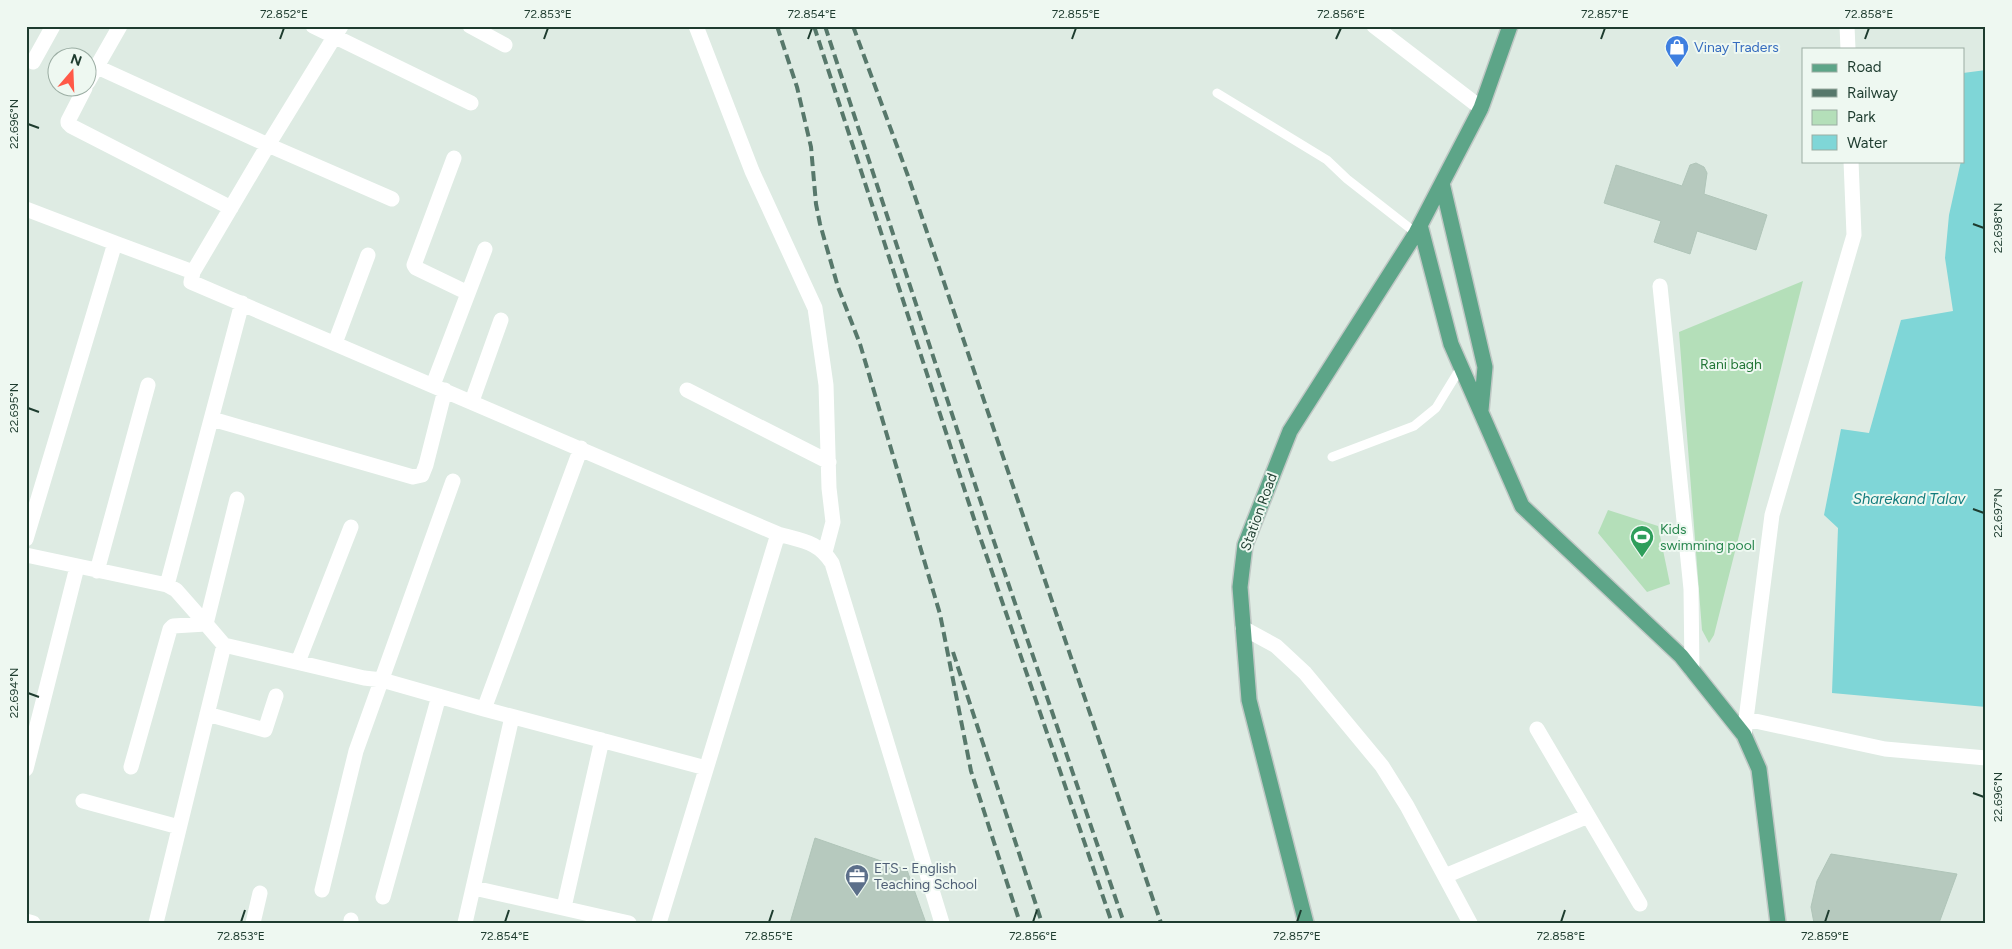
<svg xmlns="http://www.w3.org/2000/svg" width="2012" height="949" font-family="Figtree,sans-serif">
<rect width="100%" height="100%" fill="#deebe3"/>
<!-- green -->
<path fill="#b4dfb9" d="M1803 281 1714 635 1709 643 1702 630 1679 332Z
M1608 510 1658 526 1670 584 1647 592 1598 533Z"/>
<!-- water -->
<path fill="#7fd6d7" d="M1986 70V707L1832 693 1838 528 1824 515 1841 429 1869 433 1901 320 1953 311 1945 258 1949 215 1961 161H1963V73Z"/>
<!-- building -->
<path fill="#b6c9be" stroke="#b0c5b9" d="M1696 163 1704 167 1707 173 1704 194 1767 215 1756 250 1697 231 1690 254 1654 242 1661 221 1604 203 1616 165 1682 186 1690 165Z
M815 838 907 870 926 923H790Z
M1831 854 1957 874 1939 923H1814L1811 907 1817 881Z"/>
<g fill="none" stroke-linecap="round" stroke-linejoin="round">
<!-- primary casing -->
<g stroke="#c0c8c5" stroke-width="18">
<path id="primary" d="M1442 183 1485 367 1481 410
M1420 225 1451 344 1522 506 1681 656 1744 735 1759 769 1778 923
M1306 923 1249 700 1240 587 1245 545 1290 431 1416 233 1481 108 1510 26"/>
</g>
<!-- lane -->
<path stroke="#fff" stroke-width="9" d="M1217 93 1327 160 1347 179 1416 233
M1332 457 1414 426 1436 408 1461 367"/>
<!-- street -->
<path stroke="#fff" stroke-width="15" d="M313 26 471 103
M341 26 268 145 193 272 191 282 778 534C802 541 818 541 832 563L942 923
M470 26 505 45
M696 26 752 171 815 308 826 385 829 488 833 522 825 552
M1374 26 1481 108
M1847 26 1848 49
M33 62 53 26
M95 66 268 145 392 199
M88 82 120 26
M85 88 68 121V123L71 126 231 208
M454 158 414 265 416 268 468 293
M26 209 115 243
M1660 286 1691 589 1692 670
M335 343 368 255
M433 385 485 249
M687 390 829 462
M472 401 501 320
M212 419 413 477 422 475 426 465 445 390
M26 539 115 243 193 272
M26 555 167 585 176 590 206 624
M97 571 148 385
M167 585 242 303
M1243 628 1276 646 1305 673 1382 766 1407 806 1470 923
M224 645 364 678 382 680 484 709 706 768
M298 662 351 527
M484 709 581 448
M207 714 265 730 276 696
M1746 719 1885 749 1986 758
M1537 729 1640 904
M1744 735 1772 515 1854 235 1851 161
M131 767 170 629 173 626 206 624
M26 769 77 567
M83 801 179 827
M1445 876 1588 816
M474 888 629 923
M322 890 356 751 453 481
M383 897 439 696
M564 907 602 740
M26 921 33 923
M156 923 224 645 206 624 237 499
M253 923 260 893
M351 923V920
M465 923 512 717
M659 923 778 534"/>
<!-- primary -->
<use href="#primary" stroke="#5da588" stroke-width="15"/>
<!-- rail -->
<path stroke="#57786b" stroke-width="4" stroke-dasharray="10 5" stroke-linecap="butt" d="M777 26 797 87 811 147 816 204 820 224 838 287 860 344 940 614 971 771 1020 923
M814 26 977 528 1112 923
M825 26 987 521 1124 923
M853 26 908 176 1161 923
M953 652 1042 923"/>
</g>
<!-- ticks -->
<path fill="none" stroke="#1e3c2f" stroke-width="2" d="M280 39 284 28M544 39 548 28M808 39 812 28M1072 39 1076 28M1336 39 1341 28M1601 39 1605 28M1865 39 1869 28M28 124 39 128M1973 224 1984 228M28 408 39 412M1973 509 1984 513M28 693 39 697M1973 793 1984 797M241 922 245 910M505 922 509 910M769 922 773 910M1033 922 1037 910M1297 922 1301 910M1561 922 1565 910M1825 922 1829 910"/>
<!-- icons -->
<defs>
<g id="shop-pin" transform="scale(1.25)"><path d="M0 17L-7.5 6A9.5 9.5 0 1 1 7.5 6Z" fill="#3f7fe0" stroke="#eef8f1"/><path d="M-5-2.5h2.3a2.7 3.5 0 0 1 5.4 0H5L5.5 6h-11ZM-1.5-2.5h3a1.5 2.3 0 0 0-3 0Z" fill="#fff"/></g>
<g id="stadium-pin" transform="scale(1.25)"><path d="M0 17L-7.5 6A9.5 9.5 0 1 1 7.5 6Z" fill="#2e9e5b" stroke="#eef8f1"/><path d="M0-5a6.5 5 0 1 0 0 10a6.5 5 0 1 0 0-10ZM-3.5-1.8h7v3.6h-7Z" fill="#fff"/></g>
<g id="office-pin" transform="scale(1.25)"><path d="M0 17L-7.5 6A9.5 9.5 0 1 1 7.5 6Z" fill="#5c6f8a" stroke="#eef8f1"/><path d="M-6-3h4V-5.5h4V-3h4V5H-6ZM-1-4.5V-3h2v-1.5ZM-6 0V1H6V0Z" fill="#fff"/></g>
</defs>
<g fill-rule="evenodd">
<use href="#shop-pin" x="1677" y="47"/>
<use href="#stadium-pin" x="1642" y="537"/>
<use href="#office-pin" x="857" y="876"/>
</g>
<g text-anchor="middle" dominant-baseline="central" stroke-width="4" stroke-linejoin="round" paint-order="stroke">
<!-- shop labels -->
<g font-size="14" fill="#366cbe" stroke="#eef8f1" text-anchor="start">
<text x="1694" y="47">Vinay Traders</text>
</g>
<!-- park labels -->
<g font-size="14" fill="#247738" stroke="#eef8f1">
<text x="1731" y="364">Rani bagh</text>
</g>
<!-- street labels -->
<g font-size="14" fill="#1e3c2f" stroke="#eef8f1">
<text transform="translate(1259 512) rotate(-70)">Station Road</text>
</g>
<!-- leisure labels -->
<g font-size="14" fill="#27864d" stroke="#eef8f1" text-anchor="start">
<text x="1660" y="529">Kids<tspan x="1660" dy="16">swimming pool</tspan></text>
</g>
<!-- service labels -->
<g font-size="14" fill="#4e5e75" stroke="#eef8f1" text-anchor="start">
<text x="874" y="868">ETS - English<tspan x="874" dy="16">Teaching School</tspan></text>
</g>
<!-- water labels -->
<g font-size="15" font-style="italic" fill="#127c7d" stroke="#eef8f1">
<text x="1909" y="499">Sharekand Talav</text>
</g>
</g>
<!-- border -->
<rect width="2012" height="949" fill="none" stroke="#eef8f1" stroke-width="55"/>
<!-- legend -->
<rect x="1802" y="48" width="162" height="115" fill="#eef8f1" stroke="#9bada3"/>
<rect x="1812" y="64" width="25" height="8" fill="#5da588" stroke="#9bada3"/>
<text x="1847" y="72" font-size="15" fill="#1e3c2f">Road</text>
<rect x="1812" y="89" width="25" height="8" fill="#57786b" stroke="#9bada3"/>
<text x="1847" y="98" font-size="15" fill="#1e3c2f">Railway</text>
<rect x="1812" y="110" width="25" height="15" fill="#b4dfb9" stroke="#9bada3"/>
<text x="1847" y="122" font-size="15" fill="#1e3c2f">Park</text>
<rect x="1812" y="135" width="25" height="15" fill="#7fd6d7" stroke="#9bada3"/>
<text x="1847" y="148" font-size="15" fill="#1e3c2f">Water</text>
<!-- north arrow -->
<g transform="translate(72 72) rotate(19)"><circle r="24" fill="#eef8f1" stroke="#9bada3"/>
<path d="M0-4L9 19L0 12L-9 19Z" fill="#ff5948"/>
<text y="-8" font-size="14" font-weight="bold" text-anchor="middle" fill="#1e3c2f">N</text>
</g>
<rect x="28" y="28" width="1956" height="894" fill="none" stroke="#1e3c2f" stroke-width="2"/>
<g font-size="12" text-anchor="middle" fill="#1e3c2f">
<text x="284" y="18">72.852°E</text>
<text x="548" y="18">72.853°E</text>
<text x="812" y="18">72.854°E</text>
<text x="1076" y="18">72.855°E</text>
<text x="1341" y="18">72.856°E</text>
<text x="1605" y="18">72.857°E</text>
<text x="1869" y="18">72.858°E</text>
<text transform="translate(14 124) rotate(-90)" y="4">22.696°N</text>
<text transform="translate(1998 228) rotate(-90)" y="4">22.698°N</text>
<text transform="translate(14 408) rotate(-90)" y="4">22.695°N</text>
<text transform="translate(1998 513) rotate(-90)" y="4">22.697°N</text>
<text transform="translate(14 693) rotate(-90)" y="4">22.694°N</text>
<text transform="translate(1998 797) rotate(-90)" y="4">22.696°N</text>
<text x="241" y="940">72.853°E</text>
<text x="505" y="940">72.854°E</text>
<text x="769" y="940">72.855°E</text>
<text x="1033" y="940">72.856°E</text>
<text x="1297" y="940">72.857°E</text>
<text x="1561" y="940">72.858°E</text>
<text x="1825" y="940">72.859°E</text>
</g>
</svg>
